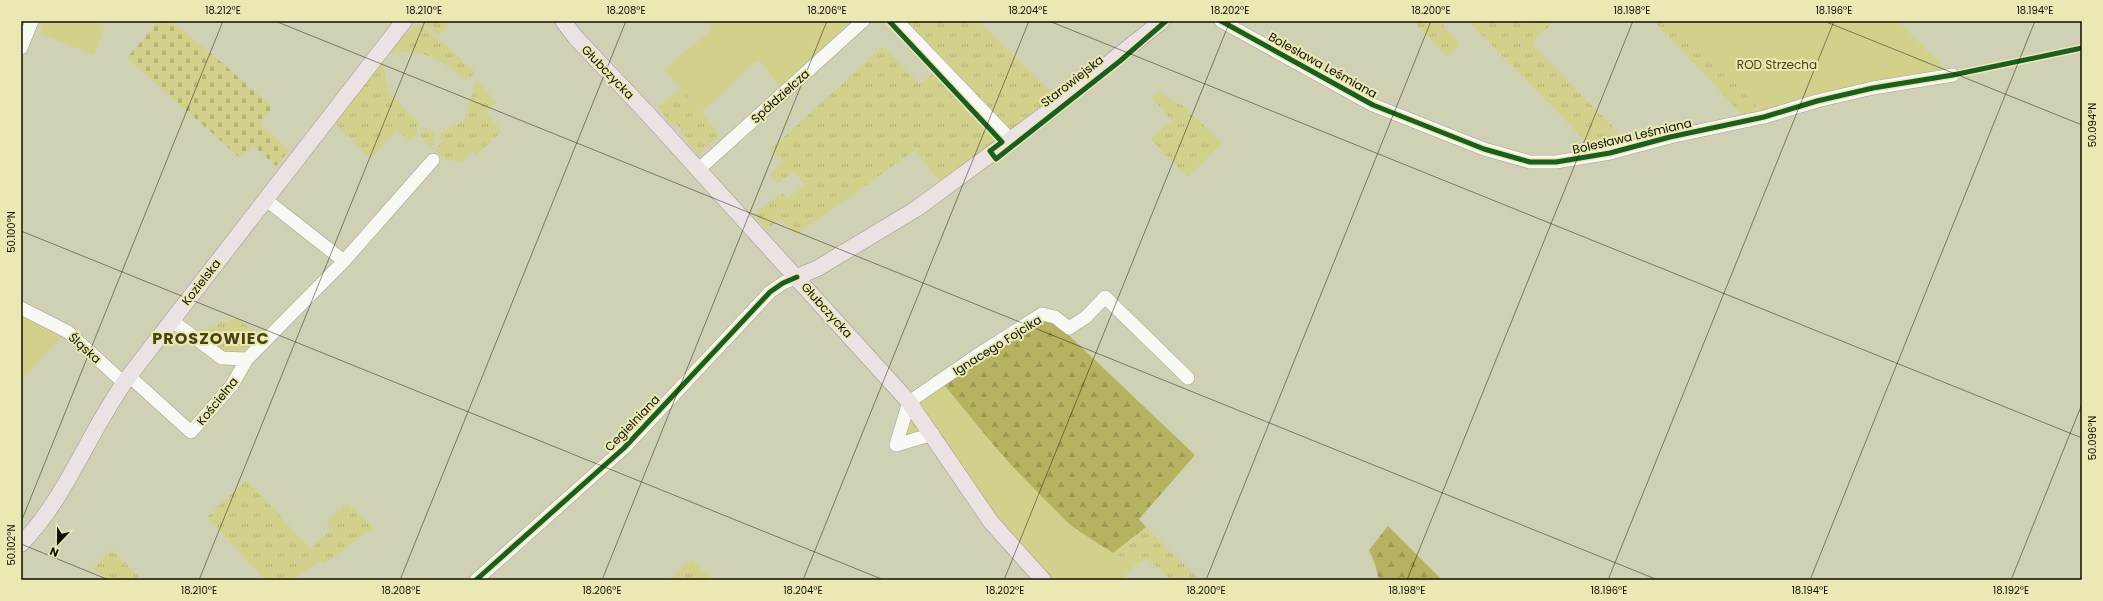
<svg xmlns="http://www.w3.org/2000/svg" width="2103" height="601" font-family="Poppins,sans-serif">
<defs>
<pattern id="grass-tufts" width="24" height="20" patternUnits="userSpaceOnUse"><rect width="24" height="20" fill="#d2d18c"/><path d="M3 7l-1-3M5 7V3M7 7l1-3M15 17l-1-3M17 17v-4M19 17l1-3" fill="none" stroke="#b3b277"/></pattern>
<pattern id="forest-firs" width="22" height="20" patternUnits="userSpaceOnUse"><rect width="22" height="20" fill="#b6b360"/><path d="M5 1l3.5 6h-7zM16 11l3.5 6h-7z" fill="#9b9952"/></pattern>
<pattern id="cemetery-stones" width="16" height="16" patternUnits="userSpaceOnUse"><rect width="16" height="16" fill="#d2d18c"/><path d="M2 7V4a2 2 0 0 1 4 0v3zM10 15v-3a2 2 0 0 1 4 0v3z" fill="#b3b277"/></pattern>
</defs>
<rect width="100%" height="100%" fill="#d0d0b4"/>
<!-- grass -->
<path fill="url(#grass-tufts)" d="M424 21H452L439 36 422 22Z
M904 21H978L1056 97 1009 130Z
M1413 21H1439L1460 44 1447 57Z
M1468 21H1527L1540 34 1532 44 1630 145 1596 152Z
M1654 21H1677L1763 113 1744 117Z
M420 24 475 71 468 80C437 60 426 47 388 54L404 35Z
M883 46 919 84 935 72 998 141 941 183 915 150 796 235 780 219 767 229 753 214 782 193 787 199 805 185 794 171 778 183 770 174 784 162 771 149Z
M382 61 384 62 386 85 389 92 419 124 416 135 410 141 396 129 371 159 335 123Z
M477 80 497 103 486 113 502 131 476 155 472 151 464 159 466 162C456 162 442 160 436 151L442 141 439 134 464 121Z
M682 89 719 133V136L697 155 678 126 675 122 672 124 657 107Z
M1158 92 1182 105 1222 143 1188 177 1150 139 1172 121 1151 97Z
M425 128 434 131 436 135 432 148 420 136 422 129Z
M235 317 262 337C238 357 225 354 199 339L207 328 214 327 222 320 227 323 230 319 232 320Z
M910 416 923 433 904 437Z
M246 480 311 549 331 529 326 523 347 503 373 528 324 564 320 560 292 580H265L207 517Z
M1146 527 1200 580H1172L1147 559 1136 564 1112 553Z
M112 549 142 580H105L93 568Z
M692 560 712 580H670L687 562Z"/>
<!-- forest -->
<path fill="url(#forest-firs)" d="M1043 317 1060 327 1195 455 1139 519 1146 527 1113 553C1099 544 1082 535 1069 524 1022 482 983 432 943 384Z
M1388 526 1442 580H1379L1375 564 1369 550Z"/>
<!-- cemetery -->
<path fill="url(#cemetery-stones)" d="M159 21H173L273 107 260 124 289 150 276 166 253 145 240 158 127 58Z
M1528 21H1554L1540 34Z"/>
<!-- garden -->
<path fill="#d2d18c" d="M44 21H91L105 27 94 55 39 33Z
M706 21H851L780 87 761 62 756 61 702 112 664 69 713 29Z
M1677 21H1898L1949 73 1763 113Z
M21 313 63 334 21 381Z
M943 384 1005 459 1070 525 1112 553 1136 564 1123 578 1125 580H1054C999 529 961 465 920 402Z"/>
<g fill="none" stroke-linecap="round" stroke-linejoin="round">
<!-- minor casing -->
<g stroke="#a3a38d" stroke-width="14">
<path id="minor" d="M897 21 1011 140
M1221 21 1373 105 1484 149 1530 162H1556L1610 153 1670 137 1764 117 1817 101 1873 88 1953 75
M21 48 32 21
M698 170 863 21
M265 199 344 261 433 160
M21 308 68 332 124 383
M171 320 222 358 247 359 344 261
M129 376 191 432 232 385 247 359
M896 445 909 402 976 356 1042 314 1055 317 1069 328 1086 317 1105 297 1188 378
M896 445 933 434
M476 580 624 448 770 292 783 283 797 277"/>
</g>
<!-- major casing -->
<g stroke="#a3948f" stroke-width="17">
<path id="major" d="M563 21 576 38 647 113 909 402 991 522 1043 580
M797 277 818 268 916 209 1044 115 1162 21
M21 544C68 496 89 430 129 376L404 21"/>
</g>
<!-- minor -->
<use href="#minor" stroke="#f8f8f4" stroke-width="13"/>
<!-- major -->
<use href="#major" stroke="#eae2e3" stroke-width="16"/>
<!-- cycleway casing -->
<g stroke="#eae9b4" stroke-width="8">
<path id="cycleway" d="M889 21 1002 142 990 151 996 159 1120 61 1166 21
M1221 21 1373 105 1484 149 1530 162H1556L1610 153 1670 137 1764 117 1817 101 1873 88 1953 75 2082 48
M476 580 624 448 770 292 783 283 797 277"/>
</g>
<!-- cycleway -->
<use href="#cycleway" stroke="#1b5e20" stroke-width="5"/>
</g>
<!-- ticks -->
<path fill="none" stroke="#0f0e00" stroke-width="1" stroke-opacity="0.45" d="M275 21 1658 580M1049 21 2082 438M1824 21 2082 125M21 24 22 21M21 231 884 580M21 522 223 21M21 544 109 580M199 580 425 21M400 580 626 21M602 580 827 21M803 580 1029 21M1004 580 1230 21M1206 580 1431 21M1407 580 1633 21M1608 580 1834 21M1810 580 2035 21M2011 580 2082 404"/>
<g text-anchor="middle" dominant-baseline="central" stroke-width="4" stroke-linejoin="round" paint-order="stroke">
<!-- park labels -->
<g font-size="12" fill="#454313" stroke="#eae9b4">
<text x="1777" y="64">ROD Strzecha</text>
</g>
<!-- street labels -->
<g font-size="12" fill="#0f0e00" stroke="#eae9b4">
<text transform="translate(1323 65) rotate(29)">Bolesława Leśmiana</text>
<text transform="translate(608 72) rotate(46)">Głubczycka</text>
<text transform="translate(1072 81) rotate(-38)">Starowiejska</text>
<text transform="translate(780 96) rotate(-42)">Spółdzielcza</text>
<text transform="translate(1632 136) rotate(-13)">Bolesława Leśmiana</text>
<text transform="translate(201 282) rotate(-52)">Kozielska</text>
<text transform="translate(827 310) rotate(48)">Głubczycka</text>
<text transform="translate(997 345) rotate(-32)">Ignacego Fojcika</text>
<text transform="translate(85 348) rotate(42)">Śląska</text>
<text transform="translate(217 401) rotate(-51)">Kościelna</text>
<text transform="translate(632 423) rotate(-46)">Cegielniana</text>
</g>
<!-- district labels -->
<g font-size="16" font-weight="bold" letter-spacing="1" fill="#454310" stroke="#eae9b4">
<text x="211" y="338">PROSZOWIEC</text>
</g>
</g>
<!-- border -->
<rect width="2103" height="601" fill="none" stroke="#eae9b4" stroke-width="44"/>
<!-- north arrow -->
<g transform="translate(58 543) rotate(202)" stroke="#eae9b4" stroke-width="3" paint-order="stroke">
<path d="M0-3L7 15L0 10L-7 15Z" fill="#0f0e00"/>
<text y="-6" font-size="11" font-weight="bold" text-anchor="middle" fill="#0f0e00">N</text>
</g>
<rect x="22" y="22" width="2059" height="557" fill="none" stroke="#0f0e00" stroke-width="1.5"/>
<g font-size="10" text-anchor="middle" fill="#0f0e00">
<text x="223" y="14">18.212°E</text>
<text x="424" y="14">18.210°E</text>
<text x="626" y="14">18.208°E</text>
<text x="827" y="14">18.206°E</text>
<text x="1028" y="14">18.204°E</text>
<text x="1230" y="14">18.202°E</text>
<text x="1431" y="14">18.200°E</text>
<text x="1632" y="14">18.198°E</text>
<text x="1834" y="14">18.196°E</text>
<text x="2035" y="14">18.194°E</text>
<text transform="translate(2092 125) rotate(-90)" y="4">50.094°N</text>
<text transform="translate(11 232) rotate(-90)" y="4">50.100°N</text>
<text transform="translate(2092 438) rotate(-90)" y="4">50.096°N</text>
<text transform="translate(11 545) rotate(-90)" y="4">50.102°N</text>
<text x="199" y="594">18.210°E</text>
<text x="401" y="594">18.208°E</text>
<text x="602" y="594">18.206°E</text>
<text x="803" y="594">18.204°E</text>
<text x="1005" y="594">18.202°E</text>
<text x="1206" y="594">18.200°E</text>
<text x="1407" y="594">18.198°E</text>
<text x="1609" y="594">18.196°E</text>
<text x="1810" y="594">18.194°E</text>
<text x="2011" y="594">18.192°E</text>
</g>
</svg>
